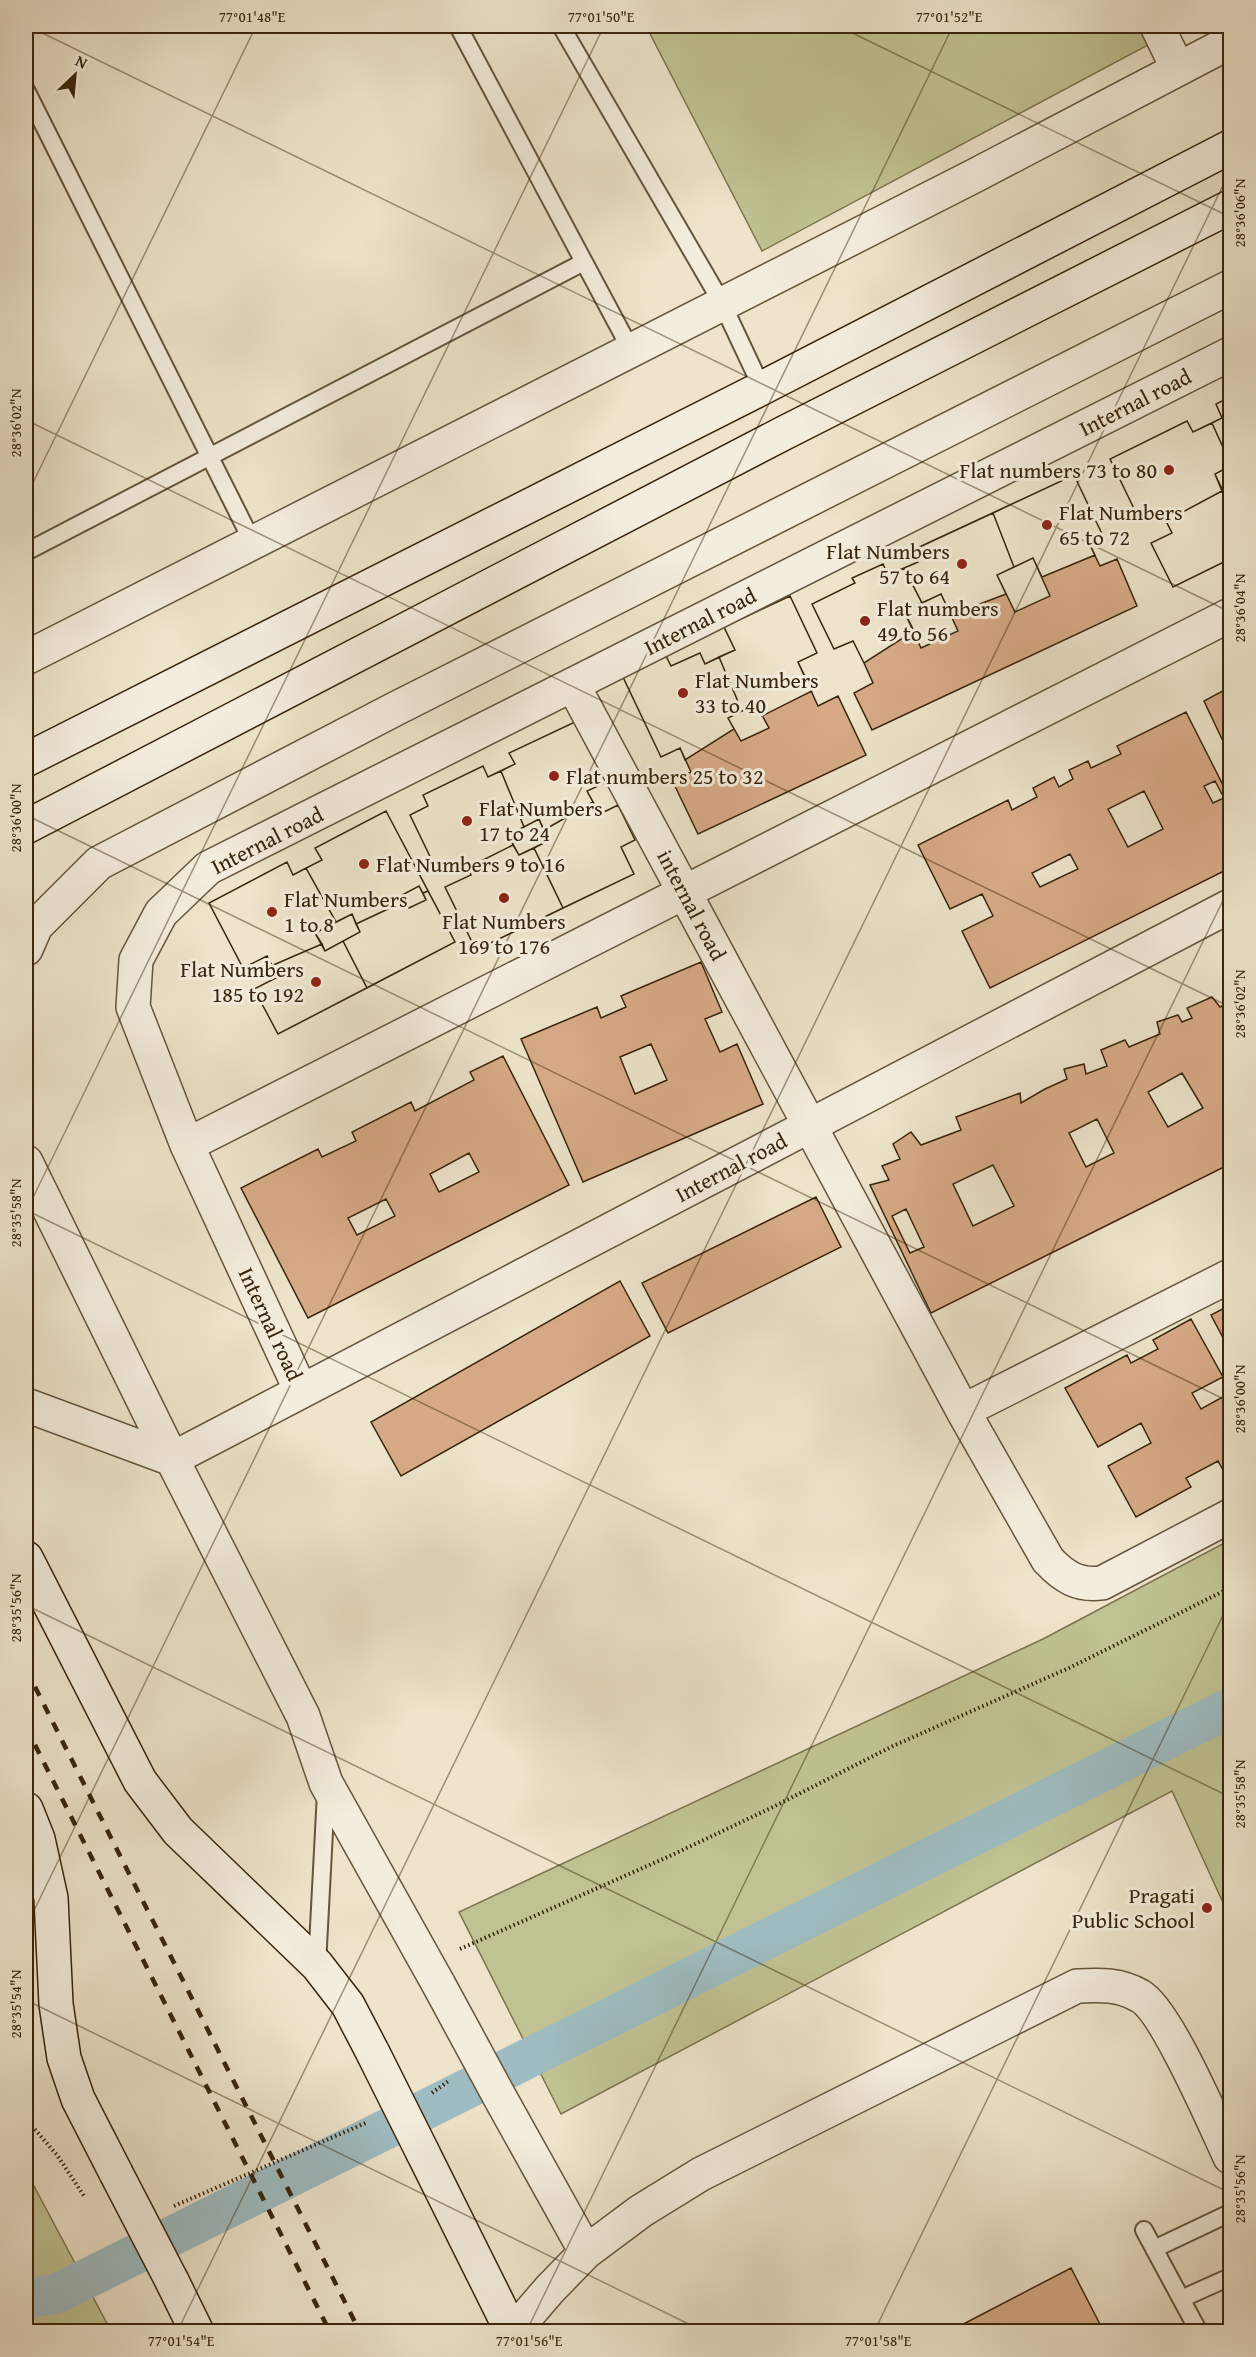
<svg xmlns="http://www.w3.org/2000/svg" width="1256" height="2357" font-family="'Gentium Book Plus',serif">
<rect width="100%" height="100%" fill="#ede4cb"/>
<filter id="stains"><feTurbulence type="fractalNoise" baseFrequency=".00333" numOctaves="4"/><feColorMatrix values="0 0 0 0 .2 0 0 0 0 .09 0 0 0 0 .02 0 0 0 .5 -.17"/></filter>
<radialGradient id="worn" r=".72"><stop offset=".6" stop-color="#630" stop-opacity="0"/><stop offset="1" stop-color="#630" stop-opacity=".3"/></radialGradient>
<!-- green -->
<path fill="#c0c292" stroke="#7c744f" stroke-width="1.5" d="M646 26H1138L1148 45 762 251Z
M1230 1540V1918L1172 1791 561 2114 459 1912 1043 1639Z
M26 2171 111 2331H26Z"/>
<g fill="none" stroke-linecap="round" stroke-linejoin="round">
<!-- canal -->
<path stroke="#9ebcc1" stroke-width="40" d="M26 2298 56 2294 1230 1708"/>
</g>
<!-- building -->
<path fill="#d6aa86" stroke="#38250c" stroke-width="1.5" fill-rule="evenodd" d="M1230 397V466L1215 474 1230 506V559L1173 587 1151 543 1172 533 1161 511 1140 521 1110 459 1187 421 1193 432 1222 418 1216 404Z
M1230 397V463L1212 423 1222 418 1216 404Z
M1187 421 1193 432 1212 423 1230 463V466L1215 474 1222 491 1166 521 1161 511 1140 521 1110 459Z
M1074 475 1103 536 1089 543 1100 566 1117 559 1137 606 872 730 854 693 873 683 864 663 853 641 834 649 812 604 855 583 852 578 883 564 888 575 918 562 913 550ZM1033 558 1050 596 1015 612 997 575ZM941 594 958 631 921 648 904 611Z
M1074 475 1103 536 1089 543 1095 555 1042 577 1033 558 1014 567 993 513Z
M1222 491 1230 506V559L1173 587 1151 543 1172 533 1166 521Z
M993 513 1014 567 997 575 1006 594 951 615 941 594 922 603 904 568 918 562 913 550Z
M883 564 888 575 904 568 922 603 904 611 914 631 864 663 853 641 834 649 812 604 855 583 852 578Z
M790 596 817 653 798 662 818 706 838 696 866 755 698 834 672 780 691 772 680 748 661 757 622 675 665 654 671 666 700 653 705 664 735 650 724 627ZM756 704 769 728 741 741 728 718Z
M790 596 817 653 798 662 812 691 762 716 756 704 742 711 719 657 735 650 724 627Z
M700 653 705 664 719 657 742 711 728 718 734 729 685 760 680 748 661 757 622 675 665 654 671 666Z
M1230 687V756L1204 701Z
M1186 712 1230 799V868L990 988 962 931 993 916 982 894 950 909 918 845 1008 800 1012 810 1037 797 1033 788 1054 777 1059 787 1073 779 1069 770 1088 761 1091 768 1121 754 1117 746ZM1215 781 1224 798 1213 803 1204 786ZM1144 791 1163 829 1128 847 1108 809ZM1070 854 1078 869 1040 887 1032 873Z
M577 721 607 782 587 791 600 814 618 805 635 840 621 847 634 874 476 950 445 887 471 875 464 860 438 873 410 815 428 806 423 795 483 766 488 777 515 764 509 753ZM539 819 548 841 519 855 508 835Z
M577 721 607 782 587 791 593 802 544 830 539 819 524 827 501 771 515 764 509 753Z
M483 766 488 777 501 771 524 827 508 835 513 845 467 868 464 860 438 873 410 815 428 806 423 795Z
M593 802 600 814 618 805 635 840 621 847 634 874 563 908 534 848 548 841 544 830Z
M386 811 455 942 278 1034 254 989 278 977 267 956 243 968 209 903 287 862 293 875 322 860 315 848ZM419 886 426 900 409 908 402 895ZM352 914 360 932 325 951 315 933Z
M386 811 428 891 423 893 419 886 402 895 405 901 356 924 352 914 336 922 306 868 322 860 315 848Z
M513 845 519 855 534 848 563 908 476 950 445 887 471 875 467 868Z
M287 862 293 875 306 868 336 922 315 933 322 944 271 966 267 956 243 968 209 903Z
M428 891 455 942 367 988 343 941 360 932 356 924 405 901 409 908 426 900 423 893Z
M343 941 367 988 278 1034 254 989 278 977 271 966 322 944 325 951Z
M701 962 722 1012 705 1019 720 1052 737 1044 763 1104 583 1182 521 1039 597 1007 601 1018 626 1007 621 996ZM651 1044 667 1080 635 1094 620 1057Z
M1212 997 1220 1007 1230 1002V1164L931 1313 870 1185 889 1180 882 1166 900 1159 893 1144 911 1132 921 1145 961 1130 956 1117 1020 1093 1021 1103 1045 1089 1067 1079 1064 1069 1084 1064 1086 1074 1107 1066 1101 1050 1125 1040 1129 1047 1160 1034 1157 1022 1178 1015 1182 1022 1192 1018 1187 1008ZM1182 1073 1203 1108 1168 1127 1148 1092ZM1097 1119 1114 1153 1086 1167 1069 1133ZM993 1165 1014 1206 973 1226 953 1184ZM906 1209 924 1247 910 1253 892 1216Z
M503 1056 569 1185 308 1318 241 1188 318 1149 322 1157 356 1141 352 1132 411 1102 415 1111 474 1080 470 1072ZM469 1153 479 1172 439 1192 430 1174ZM386 1199 395 1216 357 1235 348 1218Z
M816 1197 841 1247 668 1333 642 1283Z
M620 1281 650 1336 401 1476 371 1422Z
M1230 1305V1351L1211 1315Z
M1191 1319 1223 1377 1192 1393 1201 1409 1230 1393V1465L1223 1470 1218 1461 1186 1478 1191 1487 1136 1517 1108 1466 1151 1443 1141 1423 1098 1447 1065 1388 1127 1355 1131 1363 1158 1349 1153 1340Z
M1071 2268 1104 2332H948Z"/>
<g fill="none" stroke-linecap="round" stroke-linejoin="round">
<!-- lane casing -->
<g stroke="#65553c" stroke-width="20">
<path id="lane" d="M458 26 631 350
M561 26 722 303 762 388
M26 90 253 543
M26 552 584 262
M317 1965 326 1793
M1144 2230 1199 2332
M1154 2249 1230 2213
M1181 2299 1230 2277"/>
</g>
<!-- street casing -->
<g stroke="#65553c" stroke-width="36">
<path id="street" d="M1157 26 1178 69
M26 658 974 176 1230 42
M573 685 963 1411 1048 1560C1064 1577 1078 1586 1102 1583L1230 1516
M26 949 36 926 99 863 397 708 1230 287
M187 1145 1230 615
M26 1162 172 1459 303 1716 326 1783 439 1985
M301 1391 187 1145 133 1007 136 960 161 913 208 868 1230 354
M26 1405 172 1459 1230 906
M963 1411 1230 1276
M498 2094 586 2252
M513 2332 550 2289 586 2252 641 2211 701 2174 1077 1986C1101 1985 1119 1984 1140 1996 1166 2010 1215 2125 1230 2157"/>
</g>
<!-- secondary casing -->
<g stroke="#38250c" stroke-width="36">
<path id="secondary" d="M26 760 762 388 1230 147
M26 827 784 433 1230 207
M26 1558 140 1781 178 1831 317 1965 348 2005 373 2053
M26 1809 38 1839 51 1898 56 2004 64 2058 78 2099 116 2173
M423 2153 512 2332
M172 2281 197 2332"/>
</g>
<!-- path -->
<path stroke="#38250c" stroke-width="4" stroke-dasharray="1.5 3" stroke-linecap="butt" d="M460 1949 672 1855 771 1808 893 1746 1069 1668 1230 1588
M432 2093 450 2080
M26 2119 57 2155 84 2196
M174 2206 368 2122"/>
<!-- lane -->
<use href="#lane" stroke="#f3eddd" stroke-width="16"/>
<!-- street -->
<use href="#street" stroke="#f3eddd" stroke-width="33"/>
<!-- secondary -->
<use href="#secondary" stroke="#f3eddd" stroke-width="33"/>
<!-- rail -->
<path stroke="#38250c" stroke-width="4.5" stroke-dasharray="10 10" stroke-linecap="butt" d="M26 1669 360 2332
M26 1727 330 2332"/>
<!-- street-bridge casing -->
<g stroke="#65553c" stroke-width="36" stroke-linecap="butt">
<path id="street-bridge" d="M439 1985 498 2094"/>
</g>
<!-- secondary-bridge casing -->
<g stroke="#38250c" stroke-width="36" stroke-linecap="butt">
<path id="secondary-bridge" d="M373 2053 423 2153
M116 2173 172 2281"/>
</g>
<!-- street-bridge -->
<use href="#street-bridge" stroke="#f3eddd" stroke-width="33"/>
<!-- secondary-bridge -->
<use href="#secondary-bridge" stroke="#f3eddd" stroke-width="33"/>
</g>
<!-- ticks -->
<path fill="none" stroke="#38250c" stroke-width="1.5" stroke-opacity="0.45" d="M28 26 1230 612M838 26 1230 217M26 420 1230 1007M26 497 256 26M26 815 1230 1402M26 1210 1230 1797M26 1212 604 26M26 1605 1230 2193M26 1927 953 26M26 2000 705 2332M177 2332 1230 171M526 2332 1230 886M874 2332 1230 1601M1223 2332 1230 2316"/>
<!-- markers -->
<g fill="#8f2418" stroke="#f3eddd" stroke-width="2">
<circle cx="1169" cy="470" r="6"/>
<circle cx="1047" cy="525" r="6"/>
<circle cx="962" cy="564" r="6"/>
<circle cx="865" cy="621" r="6"/>
<circle cx="683" cy="693" r="6"/>
<circle cx="554" cy="776" r="6"/>
<circle cx="467" cy="821" r="6"/>
<circle cx="364" cy="864" r="6"/>
<circle cx="504" cy="898" r="6"/>
<circle cx="272" cy="912" r="6"/>
<circle cx="316" cy="982" r="6"/>
<circle cx="1207" cy="1908" r="6"/>
</g>
<g text-anchor="middle" dominant-baseline="central" stroke-width="6" stroke-linejoin="round" paint-order="stroke">
<!-- street labels -->
<g font-size="22" fill="#38250c" stroke="#f3eddd">
<text transform="translate(1135 402) rotate(-27)">Internal road</text>
<text transform="translate(700 621) rotate(-27)">Internal road</text>
<text transform="translate(267 840) rotate(-27)">Internal road</text>
<text transform="translate(692 905) rotate(62)">internal road</text>
<text transform="translate(731 1167) rotate(-28)">Internal road</text>
<text transform="translate(271 1324) rotate(65)">Internal road</text>
</g>
<!-- poi labels -->
<g font-size="22" fill="#38250c" stroke="#f3eddd" text-anchor="start">
<text x="1157" y="470" text-anchor="end">Flat numbers 73 to 80</text>
<text x="1059" y="512">Flat Numbers<tspan x="1059" dy="25">65 to 72</tspan></text>
<text x="950" y="551" text-anchor="end">Flat Numbers<tspan x="950" dy="25">57 to 64</tspan></text>
<text x="877" y="608">Flat numbers<tspan x="877" dy="25">49 to 56</tspan></text>
<text x="695" y="680">Flat Numbers<tspan x="695" dy="25">33 to 40</tspan></text>
<text x="566" y="776">Flat numbers 25 to 32</text>
<text x="479" y="808">Flat Numbers<tspan x="479" dy="25">17 to 24</tspan></text>
<text x="376" y="864">Flat Numbers 9 to 16</text>
<text x="284" y="899">Flat Numbers<tspan x="284" dy="25">1 to 8</tspan></text>
<text x="504" y="921" text-anchor="middle">Flat Numbers<tspan x="504" dy="25">169 to 176</tspan></text>
<text x="304" y="969" text-anchor="end">Flat Numbers<tspan x="304" dy="25">185 to 192</tspan></text>
<text x="1195" y="1895" text-anchor="end">Pragati<tspan x="1195" dy="25">Public School</tspan></text>
</g>
</g>
<!-- margin -->
<rect width="1256" height="2357" fill="none" stroke="#ede4cb" stroke-width="66"/>
<!-- north arrow -->
<g transform="translate(75 75) rotate(26)" stroke="#f3eddd" stroke-width="4.5" paint-order="stroke">
<path d="M0-4.5L10 22L0 15L-10 22Z" fill="#38250c"/>
<text y="-9" font-size="16" font-weight="bold" text-anchor="middle" fill="#38250c">N</text>
</g>
<rect x="33" y="33" width="1190" height="2291" fill="none" stroke="#38250c" stroke-width="2"/>
<g font-size="15" text-anchor="middle" fill="#38250c">
<text x="252" y="22">77°01'48"E</text>
<text x="601" y="22">77°01'50"E</text>
<text x="949" y="22">77°01'52"E</text>
<text transform="translate(1240 213) rotate(-90)" y="5">28°36'06"N</text>
<text transform="translate(16 423) rotate(-90)" y="5">28°36'02"N</text>
<text transform="translate(1240 608) rotate(-90)" y="5">28°36'04"N</text>
<text transform="translate(16 818) rotate(-90)" y="5">28°36'00"N</text>
<text transform="translate(1240 1004) rotate(-90)" y="5">28°36'02"N</text>
<text transform="translate(16 1213) rotate(-90)" y="5">28°35'58"N</text>
<text transform="translate(1240 1399) rotate(-90)" y="5">28°36'00"N</text>
<text transform="translate(16 1608) rotate(-90)" y="5">28°35'56"N</text>
<text transform="translate(1240 1794) rotate(-90)" y="5">28°35'58"N</text>
<text transform="translate(16 2004) rotate(-90)" y="5">28°35'54"N</text>
<text transform="translate(1240 2189) rotate(-90)" y="5">28°35'56"N</text>
<text x="181" y="2346">77°01'54"E</text>
<text x="529" y="2346">77°01'56"E</text>
<text x="878" y="2346">77°01'58"E</text>
</g>
<rect width="100%" height="100%" filter="url(#stains)"/>
<rect width="100%" height="100%" fill="url(#worn)"/>
</svg>
